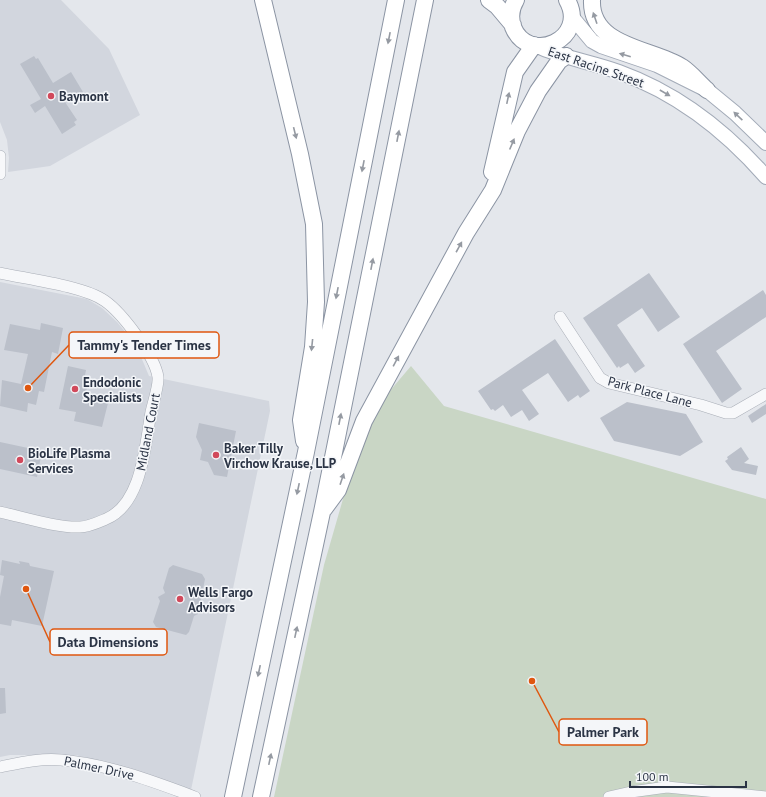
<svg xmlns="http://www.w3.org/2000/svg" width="766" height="797" font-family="'PT Sans',sans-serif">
<rect width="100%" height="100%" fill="#e4e7ec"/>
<!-- built -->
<path fill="#d2d6de" d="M0 0H61L109 49 140 115 50 166 8 172 9 158 7 140 0 122Z
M0 282 87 299 102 308 117 322 136 345 149 376 269 401 270 411 191 790 133 769 75 755H10L0 757Z"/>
<!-- green -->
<path fill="#c9d6c5" d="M411 366 444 406 766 499V797H274L324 565 366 419Z"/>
<!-- building -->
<path fill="#bbc0ca" d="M34 56 36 59 38 58 53 83 71 72 83 92 65 102 77 120 74 122 76 125 62 134 45 106 35 113 30 105 41 99 20 64Z
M649 273 680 317 658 332 642 308 617 325 645 366 635 373 628 363 620 368 619 366 617 368 583 318Z
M763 290 766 295V317L716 351 742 389 722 403 683 344Z
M41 323 63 328 58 354 52 352 44 392 39 391 36 405 28 403 27 412 0 406 2 380 21 384 28 354 4 350 10 324 40 330Z
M555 339 590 391 580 398 578 395 568 402 548 373 522 390 539 414 529 421 522 410 511 417 503 405 495 411 493 409 491 410 478 391Z
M68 366 86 370 83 386H87L86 394 109 399 102 427 74 421 76 412 59 409Z
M627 402 686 414 703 442 680 456 614 441 600 418Z
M766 404V414L752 423 748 416Z
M199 423 236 431 227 477 214 475 208 462 200 460 202 450 196 437Z
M0 442 42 451 37 477 0 469Z
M741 447 749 459 744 463 758 466 756 475 732 470 725 461 728 459 727 457Z
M2 560 20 564 19 561 29 563 30 566 54 571 42 626 12 620 11 626 0 624V597L4 576 0 575Z
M173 565 202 574 205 579 198 614 194 616 189 632 186 635 156 627 153 622 160 601 158 597 165 593 163 588 169 568Z
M0 688H5L6 713 0 714Z"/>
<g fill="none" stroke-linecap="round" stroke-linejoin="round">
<!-- minor casing -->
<g stroke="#a9aeb7" stroke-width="12">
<path id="minor" d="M0 156V174
M0 273C27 279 84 286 105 301 122 313 155 356 158 377 159 385 153 403 151 412 145 446 142 504 106 519 99 522 88 527 80 527 57 528 23 517 0 512
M560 317 600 378 609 383 701 405 726 413H733L766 394
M0 767C20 763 41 758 61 760 107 764 152 781 195 797
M609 797 631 792 667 787 766 797"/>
</g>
<!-- major casing -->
<g stroke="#a3abb8" stroke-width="16">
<path id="major" d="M572 17 592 41 601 46 657 65 707 90 735 113 766 143
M537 46C563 58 592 62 619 72 677 93 725 130 766 177"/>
</g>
<!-- highway casing -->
<g stroke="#8b94a3" stroke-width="18">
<path id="highway" d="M263 0 300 154 314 224 316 302 313 347 301 420 304 441
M489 0 497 6 513 25
M516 0C511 8 510 18 513 27 529 66 589 39 567 0
M592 0C590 47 652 48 682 67 691 73 699 83 707 90
M492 172 515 72 534 45
M324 509 338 490 364 421 466 233 493 190 517 131 538 91 559 61 566 56
M233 797 306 452 396 0
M261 797 322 512 425 0"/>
</g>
<!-- minor -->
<use href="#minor" stroke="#f7f8fa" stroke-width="11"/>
<!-- major -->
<use href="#major" stroke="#fff" stroke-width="14"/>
<!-- highway -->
<use href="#highway" stroke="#fff" stroke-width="16"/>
</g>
<!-- one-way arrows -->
<defs><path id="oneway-solid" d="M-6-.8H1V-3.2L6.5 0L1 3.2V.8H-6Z"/></defs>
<g fill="#959aa2">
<use href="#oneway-solid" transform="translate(595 18) rotate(-109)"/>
<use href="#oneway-solid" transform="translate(389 38) rotate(101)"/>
<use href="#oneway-solid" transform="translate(625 55) rotate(-164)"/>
<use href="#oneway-solid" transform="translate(665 93) rotate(30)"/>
<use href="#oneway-solid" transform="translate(508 98) rotate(-78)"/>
<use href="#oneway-solid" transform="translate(738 116) rotate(-137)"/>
<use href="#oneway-solid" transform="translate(295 133) rotate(76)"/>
<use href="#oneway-solid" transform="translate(398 136) rotate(-79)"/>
<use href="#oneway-solid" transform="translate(512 144) rotate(-67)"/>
<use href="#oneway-solid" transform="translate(363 166) rotate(101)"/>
<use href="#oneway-solid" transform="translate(459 247) rotate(-61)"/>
<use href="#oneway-solid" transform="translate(372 264) rotate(-79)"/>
<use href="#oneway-solid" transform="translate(337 293) rotate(101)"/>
<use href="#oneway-solid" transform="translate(312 345) rotate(96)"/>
<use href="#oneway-solid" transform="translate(396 361) rotate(-62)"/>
<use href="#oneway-solid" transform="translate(340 419) rotate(-79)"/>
<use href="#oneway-solid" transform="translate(342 479) rotate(-71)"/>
<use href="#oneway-solid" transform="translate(298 489) rotate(102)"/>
<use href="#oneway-solid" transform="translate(296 632) rotate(-78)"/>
<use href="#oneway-solid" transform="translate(259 671) rotate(102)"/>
<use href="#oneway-solid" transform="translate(270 759) rotate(-78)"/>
</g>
<!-- markers -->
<g fill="#d1495b" stroke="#f4f6f9" stroke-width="1.5">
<circle cx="51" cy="96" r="4"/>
<circle cx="75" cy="389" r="4"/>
<circle cx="216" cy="455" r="4"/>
<circle cx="20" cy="460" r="4"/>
<circle cx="180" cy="599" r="4"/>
</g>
<g text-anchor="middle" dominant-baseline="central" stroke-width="3" stroke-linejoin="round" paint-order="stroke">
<!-- street labels -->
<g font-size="13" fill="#2b3445" stroke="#f4f6f9">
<text transform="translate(596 67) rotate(19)">East Racine Street</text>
<text transform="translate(650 392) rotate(15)">Park Place Lane</text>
<text transform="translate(148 432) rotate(-79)">Midland Court</text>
<text transform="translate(99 768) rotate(12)">Palmer Drive</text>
</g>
<!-- poi labels -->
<g font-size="13" font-weight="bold" fill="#2b3445" stroke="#f4f6f9" text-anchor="start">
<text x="59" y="96">Baymont</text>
<text x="83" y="382">Endodonic<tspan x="83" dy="15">Specialists</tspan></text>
<text x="224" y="448">Baker Tilly<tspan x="224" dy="15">Virchow Krause, LLP</tspan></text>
<text x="28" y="453">BioLife Plasma<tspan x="28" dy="15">Services</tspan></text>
<text x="188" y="592">Wells Fargo<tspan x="188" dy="15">Advisors</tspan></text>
</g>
</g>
<!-- callouts -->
<path fill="none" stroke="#df570f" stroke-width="1.5" d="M28 388L69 345M26 589L50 642M532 681L559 732"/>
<g fill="#df570f" stroke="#f4f6f9" stroke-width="1.5">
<circle cx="28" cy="388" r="4"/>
<circle cx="26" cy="589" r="4"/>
<circle cx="532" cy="681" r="4"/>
</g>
<g fill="#f4f6f9" stroke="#df570f" stroke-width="1.5">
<rect x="69" y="332" width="150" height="26" rx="4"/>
<rect x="50" y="629" width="117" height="26" rx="4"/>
<rect x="559" y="719" width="88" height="26" rx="4"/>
</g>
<g font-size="14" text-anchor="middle" font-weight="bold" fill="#2b3445">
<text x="144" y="350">Tammy's Tender Times</text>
<text x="108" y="647">Data Dimensions</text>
<text x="603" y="737">Palmer Park</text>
</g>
<!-- scale -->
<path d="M630 781v6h116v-6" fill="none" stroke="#2b3445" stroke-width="2"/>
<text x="636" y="781" font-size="12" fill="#2b3445" stroke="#f4f6f9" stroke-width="3" paint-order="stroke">100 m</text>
</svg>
